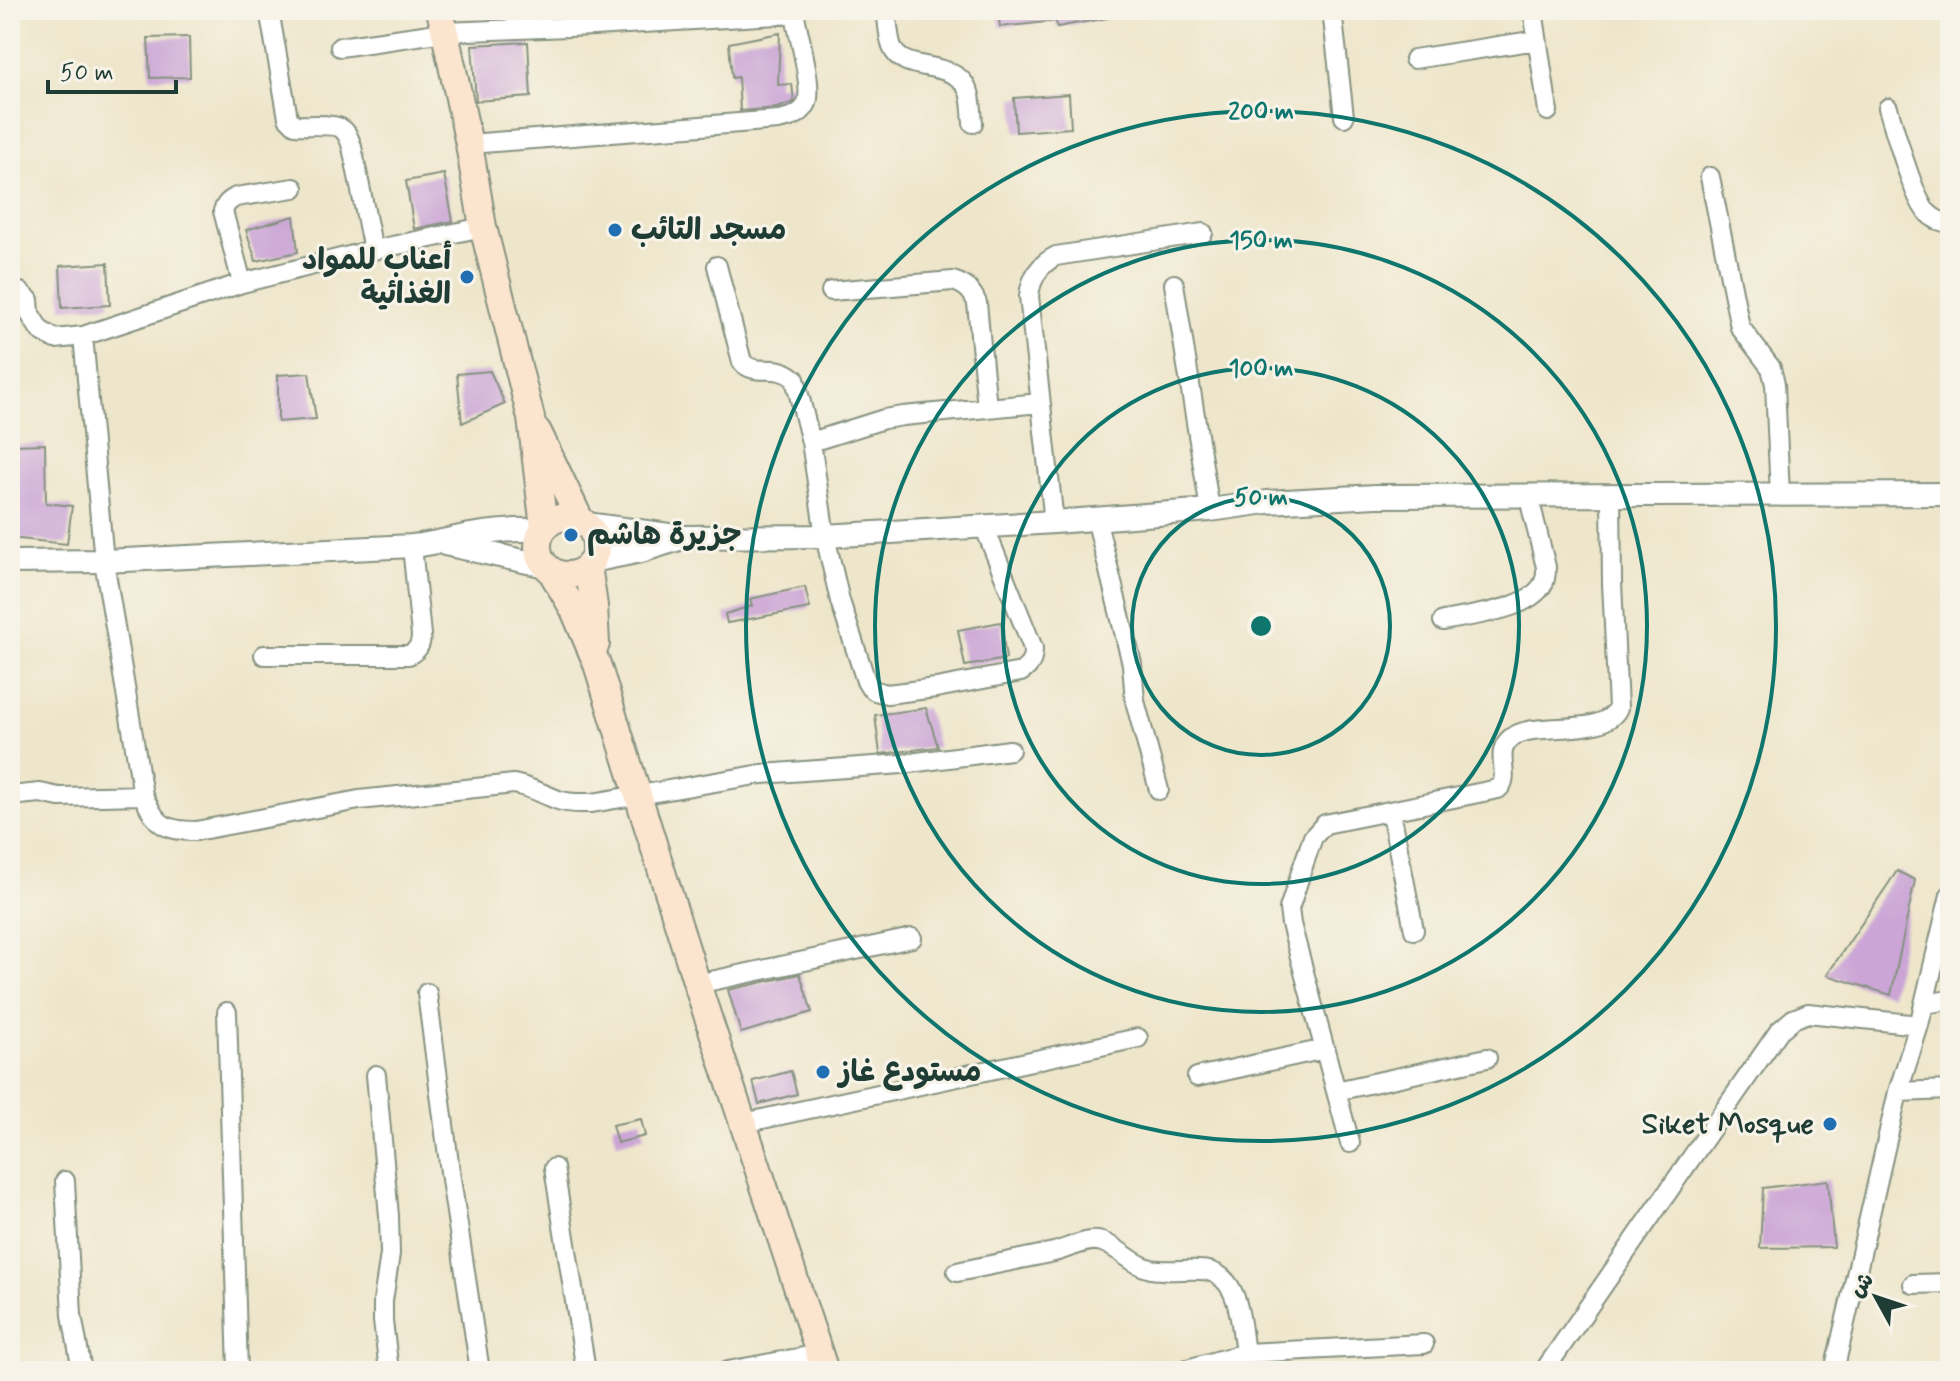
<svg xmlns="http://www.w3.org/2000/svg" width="1960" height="1381" font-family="Mynerve,'Playpen Sans Arabic',sans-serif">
<rect width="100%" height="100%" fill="#f7f3e8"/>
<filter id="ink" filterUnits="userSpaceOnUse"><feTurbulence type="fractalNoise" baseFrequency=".0125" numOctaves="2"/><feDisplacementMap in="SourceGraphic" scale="16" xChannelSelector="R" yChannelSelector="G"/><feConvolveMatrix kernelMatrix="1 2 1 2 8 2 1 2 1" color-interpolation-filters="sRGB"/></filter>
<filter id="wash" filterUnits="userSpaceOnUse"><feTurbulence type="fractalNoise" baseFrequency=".006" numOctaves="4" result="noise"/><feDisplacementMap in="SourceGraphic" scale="32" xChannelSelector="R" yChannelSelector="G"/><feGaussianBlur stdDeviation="1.8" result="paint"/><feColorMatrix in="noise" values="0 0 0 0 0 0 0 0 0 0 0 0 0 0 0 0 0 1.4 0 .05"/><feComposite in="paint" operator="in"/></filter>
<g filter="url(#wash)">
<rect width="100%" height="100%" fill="#eee6cb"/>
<g id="blocks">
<!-- building -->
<path fill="#cba5d6" d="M998 10H1112L1113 17 1057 27 1056 21 1000 27Z
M780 33 778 85 792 84 794 102 776 108 740 111 738 77 732 78 729 43Z
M189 37 190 77 150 78 148 38Z
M528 42 531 97 476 101 472 45Z
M1069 94 1071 128 1016 132 1014 98Z
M444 174 453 221 414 229 406 181Z
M294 216 298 252 256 261 246 230Z
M108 263 110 305 62 308 60 266Z
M490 371 505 404 462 423 457 374Z
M309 373 316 419 278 422V375Z
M45 444 46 503 72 506 67 544 10 538 13 493 11 445Z
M805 587 810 608 727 623 725 614 752 606 750 599Z
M1001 622 1006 659 965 666 958 630Z
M926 708 938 747 880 754 875 715Z
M1897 871 1915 880 1891 995 1827 975Z
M800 974 812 1012 741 1033 728 990Z
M791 1071 797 1094 759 1104 753 1081Z
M641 1119 645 1136 617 1143 612 1125Z
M1828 1180 1834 1247 1760 1248 1763 1188Z"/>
</g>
</g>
<g filter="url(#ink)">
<use href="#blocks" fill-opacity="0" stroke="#869280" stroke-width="2"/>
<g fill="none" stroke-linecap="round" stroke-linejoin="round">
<!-- minor casing -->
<g stroke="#869280" stroke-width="22">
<path id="minor" d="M269 10 288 118 295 125C306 126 335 123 342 129 348 133 350 141 352 147L373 250
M886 10C888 22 888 36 892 47 903 76 955 56 969 92 972 101 972 113 973 123
M1332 10 1344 117
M1533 10 1548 111
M340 47 444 32 594 26 794 14
M1414 59 1537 40
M1888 108C1895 130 1914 201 1928 213 1935 220 1941 222 1950 223
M469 144 778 120C788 118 800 116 806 105 815 89 797 31 794 10
M1710 177 1740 327 1771 368 1775 384 1780 496
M717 266 742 362C757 378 775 361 795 379L811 442 825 536 840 601 866 681 869 686 875 691 887 694 936 688 1021 672C1031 665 1033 660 1033 648L984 526
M242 283 223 211C226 203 229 201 236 197L294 188
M1174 284 1210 510
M10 291 20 292 29 300 30 314 40 330 55 339 83 336 242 283 373 250 483 227
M831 291 953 281C966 285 972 291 977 303L987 408
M83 336 104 561 143 795C156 824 163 831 196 831L359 800 514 784C530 787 543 794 558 800 569 804 581 803 592 803L762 774 902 764 1010 750
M811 442 884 419 903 416 1040 403
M1096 518 1132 664 1135 701 1159 790
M1054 522 1029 296C1031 278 1040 264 1056 256L1203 233
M1443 621C1470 615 1536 610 1545 579 1546 578 1546 569 1546 567L1528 494
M264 655H409C418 650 421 645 421 635L412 546
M10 796 40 793 59 797 143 795
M1391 812 1414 930
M697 984 912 938
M427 993 451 1179 480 1371
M1924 1004 1950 1000
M227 1012 238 1371
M376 1075 389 1216 390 1254 383 1301V1321L389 1371
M1197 1077 1325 1049
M1336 1091 1487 1058
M1898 1092 1950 1090
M744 1123 1138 1038
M1350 1143 1291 924 1289 909 1304 863 1313 837 1325 824 1498 789C1513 777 1492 753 1511 738 1536 719 1603 739 1618 708L1612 583 1611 495
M554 1168 586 1371
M65 1181 72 1315 82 1371
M957 1272C990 1265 1022 1259 1054 1252 1068 1249 1088 1237 1102 1242 1120 1248 1132 1265 1151 1269 1167 1272 1184 1269 1200 1270 1241 1271 1240 1323 1245 1353
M1913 1284 1950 1283
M728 1371 819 1354
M1180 1371 1245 1353 1424 1344
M1544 1371 1779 1031 1793 1019 1808 1013 1919 1025
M1834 1371 1898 1092 1919 1025 1950 895"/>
</g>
<!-- tertiary casing -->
<g stroke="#869280" stroke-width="26">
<path id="tertiary" d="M586 524 684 537 825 536 1054 522 1210 510 1267 502 1376 496 1950 494
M445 544 546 566
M592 561 641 551 679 539
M10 562 104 561 412 546C432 544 450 539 470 535 494 531 518 529 542 530"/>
</g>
<!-- secondary casing -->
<g stroke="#869280" stroke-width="30">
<path id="secondary" d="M440 10 469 144 483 227 531 418 544 528
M538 432 580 520
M538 546a29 29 0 1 1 58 0a29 29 0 1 1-58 0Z
M588 566 594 606 596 644
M551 571 574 610 597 664 697 984 825 1371"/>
</g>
<!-- minor -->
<use href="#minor" stroke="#fff" stroke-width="18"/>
<!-- tertiary -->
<use href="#tertiary" stroke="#fff" stroke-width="22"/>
<!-- secondary -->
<use href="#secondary" stroke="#fbe5cf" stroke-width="26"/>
</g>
</g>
<!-- distance rings -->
<g fill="none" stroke="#0f766e" stroke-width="4">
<circle cx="1261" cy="626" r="129"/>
<circle cx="1261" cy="626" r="258"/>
<circle cx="1261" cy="626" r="386"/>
<circle cx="1261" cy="626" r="515"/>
</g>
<!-- markers -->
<g fill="#1f6fb2" stroke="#f7f3e8" stroke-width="3">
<circle cx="615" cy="230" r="8"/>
<circle cx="467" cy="277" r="8"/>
<circle cx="571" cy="535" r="8"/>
<circle cx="823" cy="1072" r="8"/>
<circle cx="1830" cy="1124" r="8"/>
</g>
<g text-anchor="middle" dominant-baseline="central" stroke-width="6" stroke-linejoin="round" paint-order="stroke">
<!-- poi labels -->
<g font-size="30" font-weight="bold" fill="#1f3d34" stroke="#f7f3e8" text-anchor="start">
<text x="631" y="230">مسجد التائب</text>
<text x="451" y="260" text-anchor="end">أعناب للمواد<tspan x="451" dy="34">الغذائية</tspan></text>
<text x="587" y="535">جزيرة هاشم</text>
<text x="839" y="1072">مستودع غاز</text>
<text x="1814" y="1124" text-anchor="end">Siket Mosque</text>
</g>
</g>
<circle cx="1261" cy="626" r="12" fill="#0f766e" stroke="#f7f3e8" stroke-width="4"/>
<g font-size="24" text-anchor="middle" font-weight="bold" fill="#0f766e" stroke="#f7f3e8" stroke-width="6" stroke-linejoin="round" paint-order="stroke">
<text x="1261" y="119">200 m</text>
<text x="1261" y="248">150 m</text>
<text x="1261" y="376">100 m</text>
<text x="1261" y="505">50 m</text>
</g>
<!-- margin -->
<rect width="1960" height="1381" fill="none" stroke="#f7f3e8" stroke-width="40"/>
<!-- north arrow -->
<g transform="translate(1876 1297) rotate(310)" stroke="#f7f3e8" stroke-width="6" paint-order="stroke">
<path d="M0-6L14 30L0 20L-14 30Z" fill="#1f3d34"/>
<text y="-12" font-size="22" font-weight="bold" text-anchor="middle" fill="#1f3d34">ش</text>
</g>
<!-- scale -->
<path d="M48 80v12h128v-12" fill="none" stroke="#1f3d34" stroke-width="4"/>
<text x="60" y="80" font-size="24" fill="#1f3d34" stroke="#f7f3e8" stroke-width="6" paint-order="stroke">50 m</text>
</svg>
